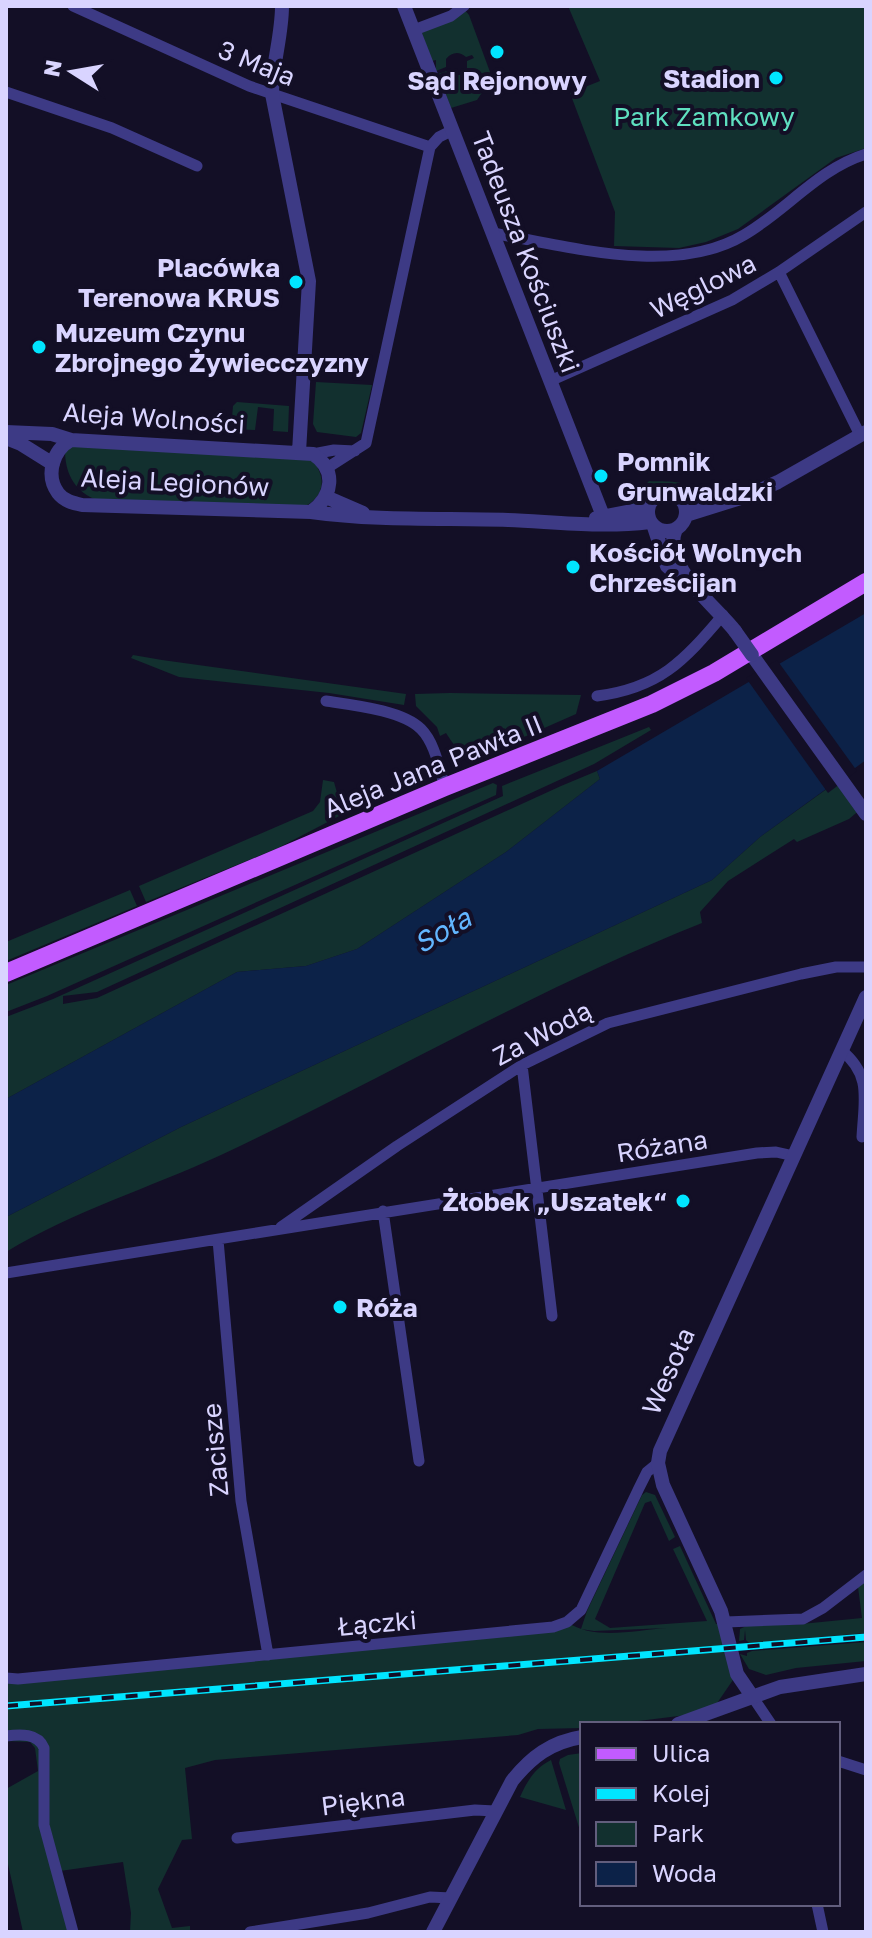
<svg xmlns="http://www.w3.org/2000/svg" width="872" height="1938" font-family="'Golos Text',sans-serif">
<rect width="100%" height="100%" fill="#130f26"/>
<!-- green -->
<path fill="#12302f" d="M568 6H866V148L836 158 738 229 706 242 679 248 614 246 615 212 570 93 600 81Z
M463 8 469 15 497 91H483L477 100 451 108 438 74 447 71 453 75H460L467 68V61L474 58 472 55 466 57C459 51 452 52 446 59V67L436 71V60L432 61 420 28Z
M316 382 372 385 361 433 356 437 317 432 313 424Z
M237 402 289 406 288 432 273 431 274 409 258 407 255 430 231 429 233 406Z
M70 444 312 460C328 478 324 499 301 508L94 499C73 489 65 472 65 450Z
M649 481C665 482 689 479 698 494 683 494 667 481 652 490 644 495 641 502 631 506L630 501Z
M133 655 162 660 406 694 404 705 329 693 179 677 131 658Z
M450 693 581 695 576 714 476 758C459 755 455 746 446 733L440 736 437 727 416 706 415 694Z
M649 727 651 730 594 764 97 992 63 996V1004L97 998 561 786 597 771 600 779 506 852 357 949 306 966 237 972 6 1099V1017L53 999 503 796 502 786Z
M842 778 862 808 849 819 797 842 794 839 728 881 700 912 702 923C536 989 382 1079 221 1155 150 1188 73 1211 6 1252V1217L181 1127 712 880 760 837Z
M323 780 334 782 343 814 278 848 146 902 139 886 313 811 320 802Z
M493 783 497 785 496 795 47 996 6 1012V985Z
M130 890 137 906 6 961V942Z
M646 1492 655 1495 675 1537 669 1541 651 1501 645 1503 595 1619 610 1628 707 1621 673 1549 680 1546 716 1624 726 1622 737 1674 711 1712 614 1724H582V1728L538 1729 518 1735 215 1760 185 1768 192 1839 182 1840 158 1889 172 1928 190 1926V1932H130L131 1913 123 1862 60 1871 73 1932H23L6 1855V1789L38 1771 35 1748 30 1742 6 1741V1678L567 1622C595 1641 635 1630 667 1628L594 1631 581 1629 587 1611 642 1495Z
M866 1581V1633L749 1643 746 1640 745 1630 744 1640 739 1641 740 1629 750 1624 791 1625 862 1618 858 1587Z
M866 1642V1661L796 1668 766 1675 749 1669 740 1654 747 1656V1653L752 1651Z
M582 1753V1837L559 1763 560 1759 568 1755Z
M551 1760 566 1810 520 1797C527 1781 535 1768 551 1760Z"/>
<!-- water -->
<path fill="#0c2248" d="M866 613V760L760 837 712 880 181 1127 6 1217V1099L237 972 306 966 357 949 506 852 600 779 597 771Z"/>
<!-- pier -->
<path fill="#130f26" d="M777 660 857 771 828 793 746 678Z"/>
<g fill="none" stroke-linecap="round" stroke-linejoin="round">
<!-- minor -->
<path stroke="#3d3a85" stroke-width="11" d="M73 6 249 86 430 147
M414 30 451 16 464 6
M6 92 112 128 197 166
M492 233C568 246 674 277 744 235 787 210 818 169 866 154
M779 272 860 435
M550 381 732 300 779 272 866 212
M313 454 334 450 355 451
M327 468 366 443 430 147 439 137 453 130
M597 696C659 688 683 662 723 615
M326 701C352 705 402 710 421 729 435 743 439 768 445 787
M841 1050C872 1075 864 1099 862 1137
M522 1065 552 1316
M383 1211 419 1461
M281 1227 397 1146 522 1065 608 1023 801 974 836 967H866
M218 1240 241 1501 268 1655
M6 1273 757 1153 776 1152 794 1156
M726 1622 803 1619 823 1608 866 1575
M6 1678 18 1679 553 1627 567 1622 581 1610 639 1488 647 1472 658 1463
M752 1696 771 1724
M6 1736C20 1734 38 1733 44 1748V1825L73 1932
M838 1761 866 1770
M237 1838 475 1810 495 1811
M817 1904 823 1932
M250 1932 368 1913 430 1897 451 1898"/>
<!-- tertiary -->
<path stroke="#3d3a85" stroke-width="14" d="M282 6C282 36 272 65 272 94L309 281 299 452
M404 6 603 516
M6 432 52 434 71 440 313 454C337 470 333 496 311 512
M6 438 21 444 53 464
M71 440C53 450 45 475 58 493 64 501 73 503 82 505L311 512C376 521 443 518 508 520 556 522 602 528 650 522
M648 512a19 19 0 1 1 38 0a19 19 0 1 1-38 0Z
M326 497 363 513
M684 501 735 492
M686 515 747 496 778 482 866 432
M596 518 647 508
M654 527 667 566 686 583
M676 529C660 565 715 605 735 631
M752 655 866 814
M752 1696 737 1674 721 1611 663 1485 658 1463 660 1451 866 997
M678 1724 780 1687 866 1674
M433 1932 512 1781C531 1757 551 1742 582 1737"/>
<!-- primary -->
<path stroke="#c25bff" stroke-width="18" d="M6 973 445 787 652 704 714 673 866 582"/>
<!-- rail casing -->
<g stroke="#00e5ff" stroke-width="7">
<path id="rail" d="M6 1706 866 1637"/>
</g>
<!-- rail -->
<use href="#rail" stroke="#130f26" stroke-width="4" stroke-dasharray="12" stroke-linecap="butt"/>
<!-- tertiary-bridge -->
<path stroke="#3d3a85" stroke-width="14" d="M735 631 752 655"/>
</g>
<!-- markers -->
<g fill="#00e5ff" stroke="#130f26" stroke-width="3">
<circle cx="497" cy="52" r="8"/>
<circle cx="776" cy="78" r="8"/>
<circle cx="296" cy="282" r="8"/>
<circle cx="39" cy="347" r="8"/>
<circle cx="601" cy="476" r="8"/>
<circle cx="573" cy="567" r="8"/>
<circle cx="683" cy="1201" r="8"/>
<circle cx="340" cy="1307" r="8"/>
</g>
<g text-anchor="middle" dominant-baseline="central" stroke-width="8" stroke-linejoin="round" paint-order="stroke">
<!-- street labels -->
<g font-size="26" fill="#d9d4ff" stroke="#130f26">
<text transform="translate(257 63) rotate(22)">3 Maja</text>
<text transform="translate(526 252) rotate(69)">Tadeusza Kościuszki</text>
<text transform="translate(703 286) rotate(-26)">Węglowa</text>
<text transform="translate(154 418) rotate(4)">Aleja Wolności</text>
<text transform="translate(175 482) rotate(3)">Aleja Legionów</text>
<text transform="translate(433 766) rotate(-22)">Aleja Jana Pawła II</text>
<text transform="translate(542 1033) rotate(-28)">Za Wodą</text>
<text transform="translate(662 1146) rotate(-9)">Różana</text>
<text transform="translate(668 1371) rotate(-66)">Wesoła</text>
<text transform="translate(215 1450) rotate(-95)">Zacisze</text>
<text transform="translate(377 1623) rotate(-5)">Łączki</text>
<text transform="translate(363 1801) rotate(-7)">Piękna</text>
</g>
<!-- poi labels -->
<g font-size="26" font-weight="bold" fill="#d9d4ff" stroke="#130f26" text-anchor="start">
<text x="760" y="78" text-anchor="end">Stadion</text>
<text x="497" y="80" text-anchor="middle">Sąd Rejonowy</text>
<text x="280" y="267" text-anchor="end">Placówka<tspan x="280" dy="30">Terenowa KRUS</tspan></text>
<text x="55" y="332">Muzeum Czynu<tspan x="55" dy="30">Zbrojnego Żywiecczyzny</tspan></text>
<text x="617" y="461">Pomnik<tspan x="617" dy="30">Grunwaldzki</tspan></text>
<text x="589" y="552">Kościół Wolnych<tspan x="589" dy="30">Chrześcijan</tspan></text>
<text x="667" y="1201" text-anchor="end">Żłobek „Uszatek“</text>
<text x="356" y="1307">Róża</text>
</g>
<!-- park labels -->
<g font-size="26" fill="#5fe0c0" stroke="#130f26">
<text x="704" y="116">Park Zamkowy</text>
</g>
<!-- water labels -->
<g font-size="28" font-style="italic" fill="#62b6ff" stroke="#130f26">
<text transform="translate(442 930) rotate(-30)">Soła</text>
</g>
</g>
<!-- border -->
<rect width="872" height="1938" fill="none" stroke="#d9d4ff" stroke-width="16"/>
<!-- legend -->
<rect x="580" y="1722" width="260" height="184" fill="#130f26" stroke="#625e7d" stroke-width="2"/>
<rect x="596" y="1748" width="40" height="12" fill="#c25bff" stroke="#625e7d" stroke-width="2"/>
<text x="652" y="1762" font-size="24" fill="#d9d4ff">Ulica</text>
<rect x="596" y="1788" width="40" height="12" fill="#00e5ff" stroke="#625e7d" stroke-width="2"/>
<text x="652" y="1802" font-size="24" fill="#d9d4ff">Kolej</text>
<rect x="596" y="1822" width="40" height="24" fill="#12302f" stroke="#625e7d" stroke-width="2"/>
<text x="652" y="1842" font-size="24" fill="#d9d4ff">Park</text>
<rect x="596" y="1862" width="40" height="24" fill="#0c2248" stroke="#625e7d" stroke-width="2"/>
<text x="652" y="1882" font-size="24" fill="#d9d4ff">Woda</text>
<!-- north arrow -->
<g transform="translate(72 72) rotate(281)" stroke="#130f26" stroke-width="6" paint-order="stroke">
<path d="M0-6L14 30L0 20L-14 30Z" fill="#d9d4ff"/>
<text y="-12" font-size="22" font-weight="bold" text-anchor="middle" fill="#d9d4ff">N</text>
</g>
</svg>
